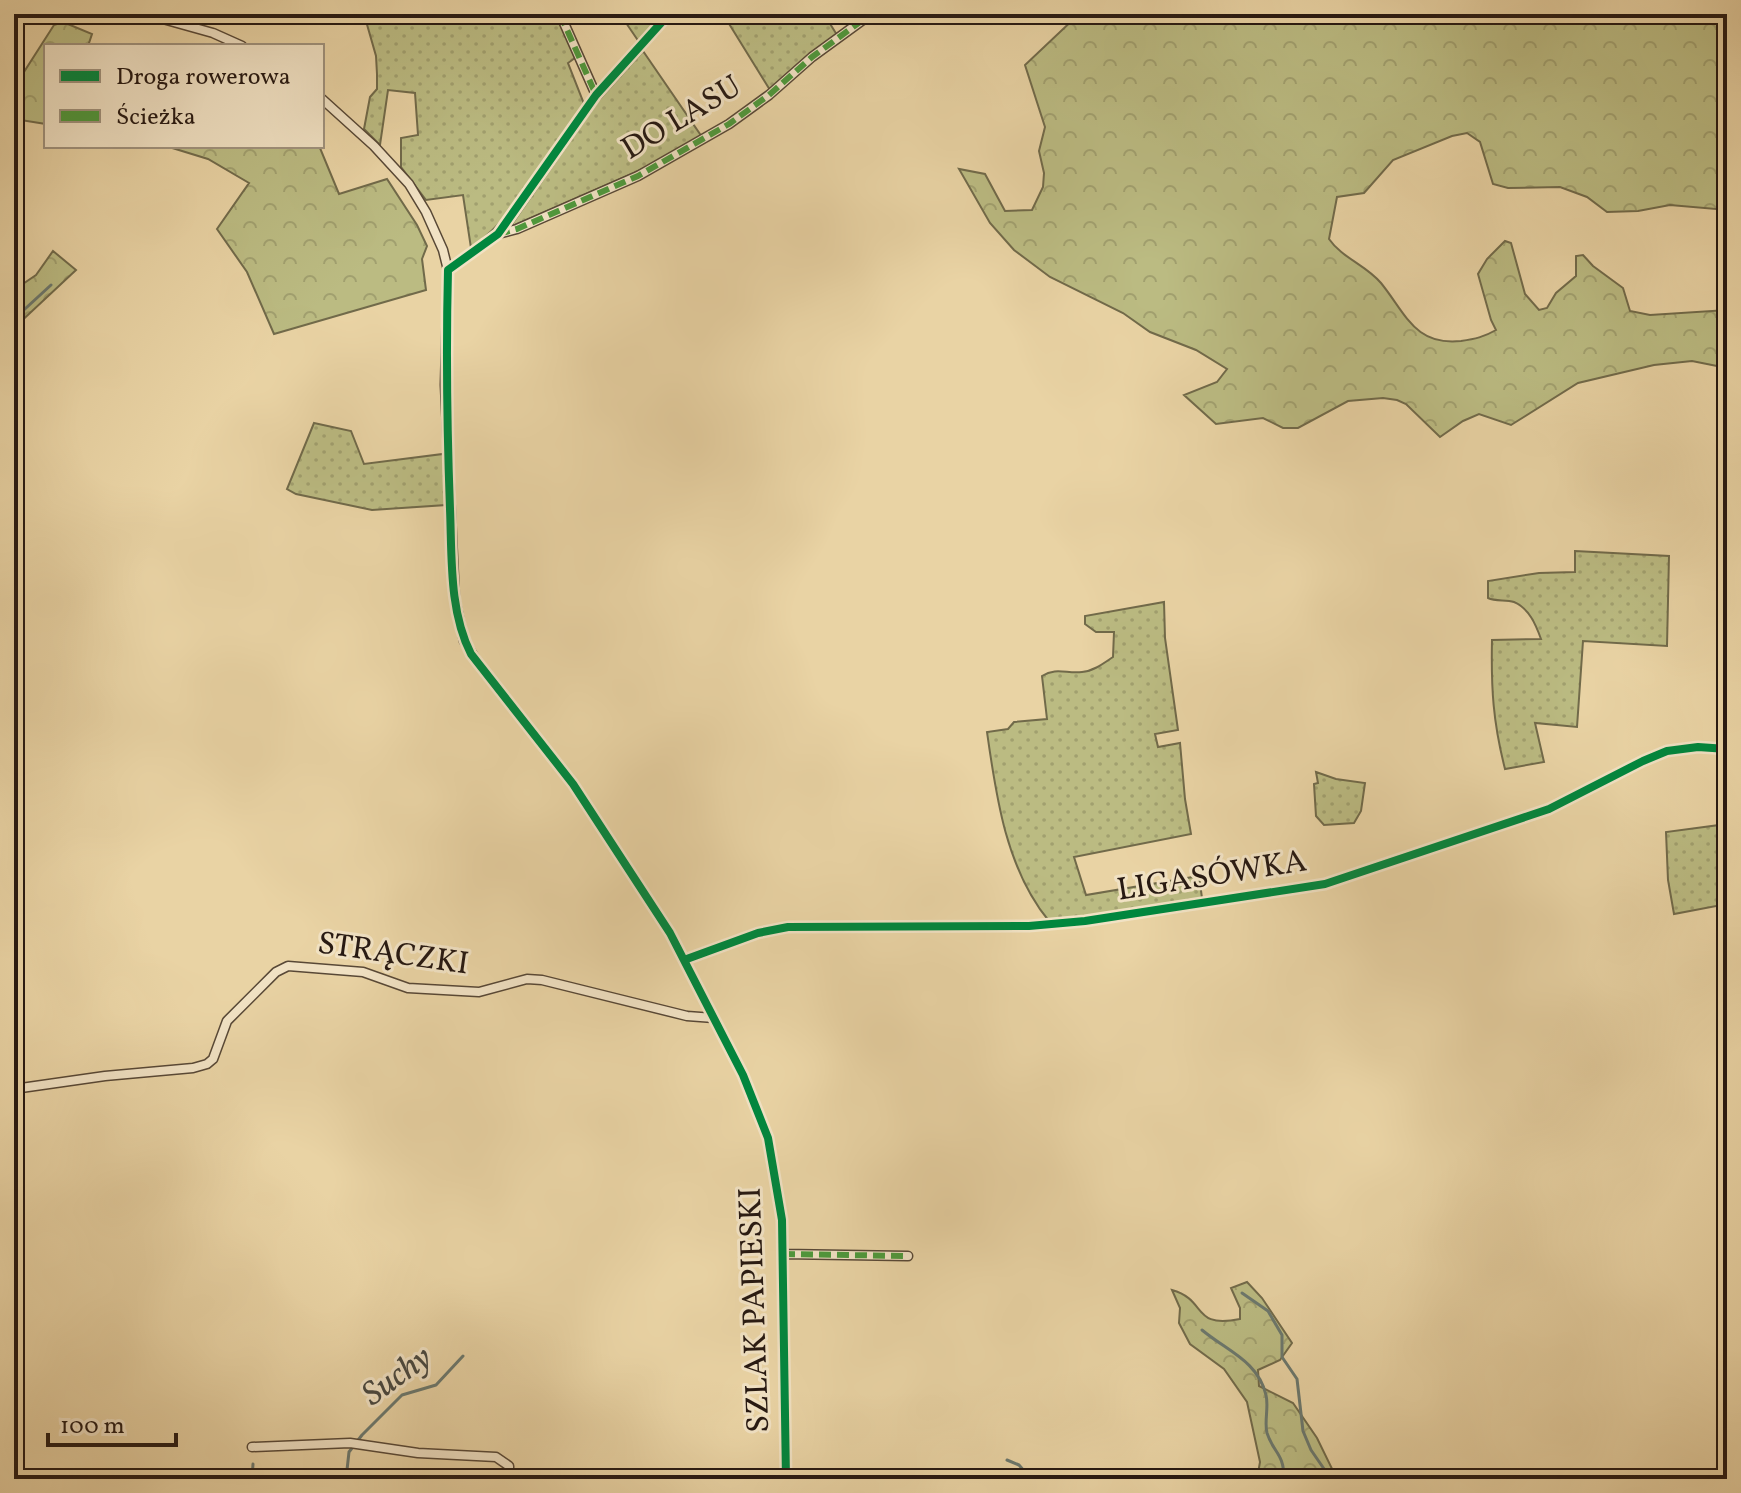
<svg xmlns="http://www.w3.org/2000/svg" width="1741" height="1493" font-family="Vollkorn,serif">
<defs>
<pattern id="grass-dots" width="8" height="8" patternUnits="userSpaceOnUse" patternTransform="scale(2)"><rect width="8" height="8" fill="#bbbb82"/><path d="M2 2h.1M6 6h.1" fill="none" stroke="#a1a06f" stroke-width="1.8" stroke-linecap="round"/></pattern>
<pattern id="forest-crowns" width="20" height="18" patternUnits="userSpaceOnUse" patternTransform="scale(2)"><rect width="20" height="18" fill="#bbbb82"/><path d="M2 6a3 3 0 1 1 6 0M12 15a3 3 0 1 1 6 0" fill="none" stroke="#a1a06f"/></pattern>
</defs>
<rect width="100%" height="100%" fill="#e9d3a4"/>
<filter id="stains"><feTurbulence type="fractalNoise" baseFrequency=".0025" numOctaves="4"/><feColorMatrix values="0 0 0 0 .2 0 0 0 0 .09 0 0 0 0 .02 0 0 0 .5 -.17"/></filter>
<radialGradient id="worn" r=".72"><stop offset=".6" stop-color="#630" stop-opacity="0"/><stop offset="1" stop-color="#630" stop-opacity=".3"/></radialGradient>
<!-- grass -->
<path fill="url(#grass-dots)" stroke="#716a4a" stroke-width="2" d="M364 14H557L575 58 568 63 584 104C551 153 520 213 471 248L463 195 426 200 401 167V138L418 135 415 93 388 90 380 145 364 129 370 97 377 89V74L376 56Z
M620 14H664L639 42Z
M723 14H824L837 35 770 90Z
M643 51 702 137 661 161 510 227 598 101Z
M314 423 351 431 364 464 443 454 446 505 372 510 296 494 287 489Z
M1575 551 1669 556 1667 646 1583 641 1577 727 1535 723 1544 762 1505 769C1493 722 1491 688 1492 640L1541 639C1536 625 1529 608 1514 602 1506 599 1496 602 1488 598V581L1539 573 1575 572Z
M1164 602 1165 638 1178 730 1155 734 1158 747 1180 743 1185 799 1191 834 1074 857 1086 895 1199 876 1202 898 1091 917 1049 921C1006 869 996 796 987 732L1008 729 1014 722 1047 719 1042 676C1056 667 1067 674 1082 672 1094 671 1104 663 1113 657L1114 632H1096L1085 624V616Z
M1316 772 1336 779 1365 783 1361 811 1354 823 1324 825 1316 816 1314 784 1318 783Z
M1727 824V904L1674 914 1668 880 1666 832Z"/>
<!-- forest -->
<path fill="url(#forest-crowns)" stroke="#716a4a" stroke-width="2" d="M1079 14H1727V210L1670 205 1638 211 1607 212 1587 197 1560 187 1508 188 1493 184 1480 142 1467 133 1452 136 1393 160 1364 193 1337 197 1329 239C1342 258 1366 265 1381 283 1406 314 1415 346 1461 341 1475 339 1484 337 1496 330L1491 320 1478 274 1487 259 1505 241 1511 243 1525 294 1539 310 1547 308 1556 293 1576 276V256L1583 255 1593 266 1623 288 1630 311 1650 315 1727 310V368L1692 361 1654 365 1578 383 1511 425 1479 414 1463 421 1440 437 1406 404 1397 400 1383 398 1348 401 1298 428H1283L1263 418 1216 424 1184 395 1217 382 1227 369 1196 350 1150 332 1123 313 1050 277 1014 250 990 223 959 169 985 174 1005 211 1032 210 1043 187 1044 173 1039 151 1045 127 1025 65Z
M63 22 92 34 88 46H46V124L14 119V73L22 75 54 25Z
M316 146 320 148 339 194 387 179 417 225 427 246 422 259 426 290 274 334 247 272 217 229 249 183 208 159 169 147Z
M53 251 76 270 14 328V290L36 275Z
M1247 1282 1262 1298 1292 1343 1280 1360 1258 1370 1259 1386 1293 1403 1317 1438 1337 1479H1257L1260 1462 1247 1402 1224 1369 1190 1344 1179 1323 1180 1308 1172 1290C1208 1300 1191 1329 1240 1319V1308L1231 1288Z"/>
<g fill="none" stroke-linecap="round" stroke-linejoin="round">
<!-- stream -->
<path stroke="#6b786e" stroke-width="3" d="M14 319 51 285
M1242 1293 1268 1311 1282 1335V1357L1297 1379 1303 1431 1311 1450 1331 1479
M1202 1330C1227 1351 1258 1361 1266 1395 1269 1407 1264 1422 1267 1433 1274 1454 1284 1453 1284 1479
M1007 1460 1019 1465 1031 1479
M252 1479 253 1464
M346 1479 349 1452 362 1435 402 1395 436 1385 463 1356"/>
<!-- minor casing -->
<g stroke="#584836" stroke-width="11">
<path id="minor" d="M145 14 213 33 242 46
M560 14 596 95
M322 99 374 146 409 184 426 212 443 250 448 270 445 385 453 558 455 599 464 641 480 666 573 784 670 933 743 1075 768 1138 782 1220 786 1479
M498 234 517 229 638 176 729 124 769 95 812 57 871 14
M448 270 498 234 596 95 669 14
M684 960 758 933 788 927 1029 926 1085 921 1325 884 1549 809 1643 761 1667 751 1698 747 1727 749
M14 1089 105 1076 193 1068 207 1064 213 1059 227 1021 276 972 288 966 363 972 408 988 479 992 527 979 542 980 687 1016 714 1018
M783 1254 908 1256
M252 1447 350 1443 418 1453 496 1457 509 1466V1479"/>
</g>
<!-- minor -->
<use href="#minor" stroke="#f1e2c4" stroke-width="8"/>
<!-- quiet -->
<path stroke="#4e993c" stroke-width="6" stroke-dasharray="12 6" stroke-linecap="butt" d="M560 14 596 95
M498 234 517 229 638 176 729 124 769 95 812 57 871 14
M783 1254 908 1256"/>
<!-- cycleway casing -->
<g stroke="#f1e2c4" stroke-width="13">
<path id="cycleway" d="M669 14 596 95 498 234 448 270C446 350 447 429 450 509 452 557 449 611 471 654L573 784 670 933 743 1075 768 1138 782 1220 786 1479
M684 960 758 933 788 927 1029 926 1085 921 1325 884 1549 809 1643 761 1667 751 1698 747 1727 749"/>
</g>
<!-- cycleway -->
<use href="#cycleway" stroke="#00873e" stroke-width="8"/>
</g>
<g text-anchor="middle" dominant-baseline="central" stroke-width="6" stroke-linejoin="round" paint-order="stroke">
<!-- street labels -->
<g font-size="32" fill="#271912" stroke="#f1e2c4">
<text transform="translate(682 119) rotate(-31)">DO LASU</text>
<text transform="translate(1212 877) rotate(-9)">LIGASÓWKA</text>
<text transform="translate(393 955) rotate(8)">STRĄCZKI</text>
<text transform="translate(756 1310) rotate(-92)">SZLAK PAPIESKI</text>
</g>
<!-- water labels -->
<g font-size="34" font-style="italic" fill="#494840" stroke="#f1e2c4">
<text transform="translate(398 1377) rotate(-36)">Suchy</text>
</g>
</g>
<!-- margin -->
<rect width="1741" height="1493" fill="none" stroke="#e9d3a4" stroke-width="48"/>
<rect x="16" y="16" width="1709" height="1461" fill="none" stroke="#271912" stroke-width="4"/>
<rect x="24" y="24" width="1693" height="1445" fill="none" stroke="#271912" stroke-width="2"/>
<!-- legend -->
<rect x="44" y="44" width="280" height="104" fill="#f1e2c4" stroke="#a0927d" stroke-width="2"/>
<rect x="60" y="70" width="40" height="12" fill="#00873e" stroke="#a0927d" stroke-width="2"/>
<text x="116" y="84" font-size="24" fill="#271912">Droga rowerowa</text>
<rect x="60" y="110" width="40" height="12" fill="#4e993c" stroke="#a0927d" stroke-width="2"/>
<text x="116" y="124" font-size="24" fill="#271912">Ścieżka</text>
<!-- scale -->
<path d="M48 1433v12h128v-12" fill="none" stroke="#271912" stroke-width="4"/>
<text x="60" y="1433" font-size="24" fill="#271912" stroke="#f1e2c4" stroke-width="6" paint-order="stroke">100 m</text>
<rect width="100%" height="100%" filter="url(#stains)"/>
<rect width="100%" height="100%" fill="url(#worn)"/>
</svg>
